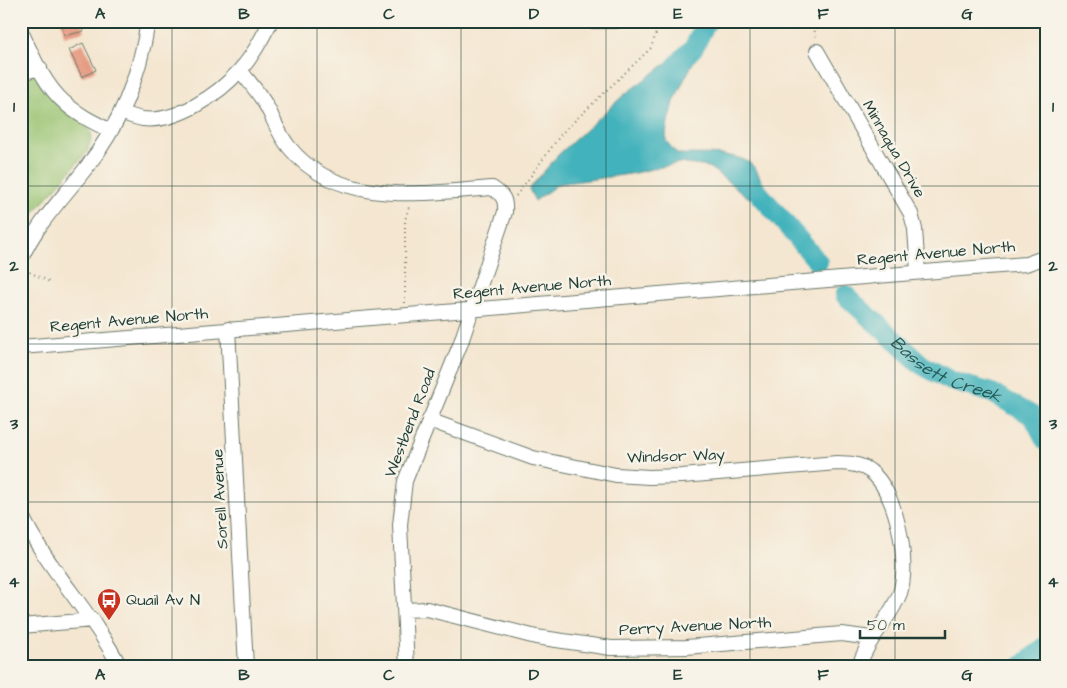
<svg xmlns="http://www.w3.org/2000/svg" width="1067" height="688" font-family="'Architects Daughter',sans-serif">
<rect width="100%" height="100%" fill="#f7f3e8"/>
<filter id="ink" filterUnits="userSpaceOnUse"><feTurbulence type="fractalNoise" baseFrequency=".02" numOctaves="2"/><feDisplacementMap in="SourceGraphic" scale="10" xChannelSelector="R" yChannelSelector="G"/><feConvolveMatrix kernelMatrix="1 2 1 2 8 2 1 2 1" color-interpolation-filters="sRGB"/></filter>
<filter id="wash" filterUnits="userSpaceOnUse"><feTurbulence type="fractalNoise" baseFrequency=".0096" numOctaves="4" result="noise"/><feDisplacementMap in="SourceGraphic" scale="20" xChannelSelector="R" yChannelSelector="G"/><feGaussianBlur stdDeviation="1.12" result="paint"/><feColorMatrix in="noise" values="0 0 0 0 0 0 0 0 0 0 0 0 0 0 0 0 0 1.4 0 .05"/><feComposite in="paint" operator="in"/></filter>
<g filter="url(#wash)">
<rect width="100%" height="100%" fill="#f4e6d0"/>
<!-- green -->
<path fill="#97c270" stroke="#5b8052" d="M21 45 46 92 89 128 92 136 87 152 37 209 21 233Z"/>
<!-- water -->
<path fill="#43b2bc" stroke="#317878" d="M691 45 699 51C685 80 666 108 666 141L677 154C697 155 735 151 751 164 760 172 762 184 765 195L749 198 709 167 679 163 630 174 558 184 535 201 529 189 558 155 625 94Z"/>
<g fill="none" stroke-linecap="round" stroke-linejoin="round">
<!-- river -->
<g stroke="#43b2bc" stroke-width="20">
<path d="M676 66 694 47 707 21"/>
<path d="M742 179 752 185 818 262"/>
<path id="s1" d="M845 295 922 365 951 381 992 393 1033 416 1046 441"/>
<path d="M1021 667 1046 646"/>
</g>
</g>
<g id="blocks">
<!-- building -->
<path fill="#e5987f" d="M61 21H82L84 31 64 36Z
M83 43 96 70 82 77 69 50Z"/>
</g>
</g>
<g filter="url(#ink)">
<use href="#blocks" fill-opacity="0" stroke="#6a786b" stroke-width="1"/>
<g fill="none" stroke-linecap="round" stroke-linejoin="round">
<!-- minor casing -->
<g stroke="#6a786b" stroke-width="16">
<path id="minor" d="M569 21H616
M21 31C32 55 44 85 65 103 78 115 95 123 111 131
M817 51 911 214 915 229 918 272
M240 70C249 82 260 94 267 107 274 120 279 135 289 147 338 208 424 193 492 188 503 195 506 199 505 212L460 345 405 481 400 525 407 667
M21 73 40 68
M121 112C128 115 136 118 143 119 177 123 219 94 240 70 253 56 262 38 271 21
M21 259C36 224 63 198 86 168 120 125 140 76 148 21
M228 329 246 667
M21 347 973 268 1026 264 1046 257
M429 420 533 458 616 475 649 477 682 476 837 463C849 463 860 464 870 471 897 491 910 562 900 593 890 620 867 638 859 667
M21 514C47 569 92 612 120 667
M405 610 427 609 536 637 611 648 686 647 842 634 871 638
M21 626 93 620"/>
</g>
<!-- path -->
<path stroke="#6a786b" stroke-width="2" stroke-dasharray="1 4" stroke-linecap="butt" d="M813 21 816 39
M516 196 562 133 651 48 660 21
M25 270 52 283
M405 303V220L409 207"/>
<!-- minor -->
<use href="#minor" stroke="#fff" stroke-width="14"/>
</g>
</g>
<!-- grid -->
<path fill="none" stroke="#1f3d34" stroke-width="1" stroke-opacity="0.55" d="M172 21V667M317 21V667M461 21V667M606 21V667M750 21V667M895 21V667M21 186H1046M21 344H1046M21 502H1046"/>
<!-- icons -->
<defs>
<g id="bus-pin" transform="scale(1.25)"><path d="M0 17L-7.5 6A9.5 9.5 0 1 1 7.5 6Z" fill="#c8321e" stroke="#f7f3e8"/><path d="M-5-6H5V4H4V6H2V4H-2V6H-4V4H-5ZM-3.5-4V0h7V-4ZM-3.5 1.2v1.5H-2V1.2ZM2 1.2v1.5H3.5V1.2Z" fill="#fff"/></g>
</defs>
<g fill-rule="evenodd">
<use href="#bus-pin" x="109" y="600"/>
</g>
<g text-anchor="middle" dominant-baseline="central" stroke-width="5" stroke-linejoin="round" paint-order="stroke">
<!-- street labels -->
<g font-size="16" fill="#1f3d34" stroke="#f7f3e8">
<text transform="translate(894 149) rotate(60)">Minnaqua Drive</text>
<text transform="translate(936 253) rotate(-5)">Regent Avenue North</text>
<text transform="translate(532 287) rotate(-5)">Regent Avenue North</text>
<text transform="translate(129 320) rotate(-5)">Regent Avenue North</text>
<text transform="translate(410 423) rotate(-69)">Westbend Road</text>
<text transform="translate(676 456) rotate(-2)">Windsor Way</text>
<text transform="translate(220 499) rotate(-93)">Sorell Avenue</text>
<text transform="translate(695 626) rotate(-3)">Perry Avenue North</text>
</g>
<!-- poi labels -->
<g font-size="16" fill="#1f3d34" stroke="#f7f3e8" text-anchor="start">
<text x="126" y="600">Quail Av N</text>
</g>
<!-- water labels -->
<g font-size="18" font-style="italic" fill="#285a56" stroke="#f7f3e8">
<text stroke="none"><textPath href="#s1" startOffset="128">Bassett Creek</textPath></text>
</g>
</g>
<!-- margin -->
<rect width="1067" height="688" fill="none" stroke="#f7f3e8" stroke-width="55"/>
<!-- scale -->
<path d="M860 630v8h85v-8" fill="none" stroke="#1f3d34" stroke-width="2.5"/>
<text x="867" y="630" font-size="15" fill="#1f3d34" stroke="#f7f3e8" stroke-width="4" paint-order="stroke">50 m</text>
<rect x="28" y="28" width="1012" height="632" fill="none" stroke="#1f3d34" stroke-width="2"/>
<g font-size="16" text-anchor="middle" font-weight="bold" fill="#1f3d34">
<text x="100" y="19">A</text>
<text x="244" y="19">B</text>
<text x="389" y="19">C</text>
<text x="534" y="19">D</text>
<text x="678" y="19">E</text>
<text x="823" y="19">F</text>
<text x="967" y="19">G</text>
<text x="14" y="112">1</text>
<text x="1053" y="112">1</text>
<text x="14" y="271">2</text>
<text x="1053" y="271">2</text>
<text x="14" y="429">3</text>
<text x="1053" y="429">3</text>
<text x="14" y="587">4</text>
<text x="1053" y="587">4</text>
<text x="100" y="680">A</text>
<text x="244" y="680">B</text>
<text x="389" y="680">C</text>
<text x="534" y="680">D</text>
<text x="678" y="680">E</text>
<text x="823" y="680">F</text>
<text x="967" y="680">G</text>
</g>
</svg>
